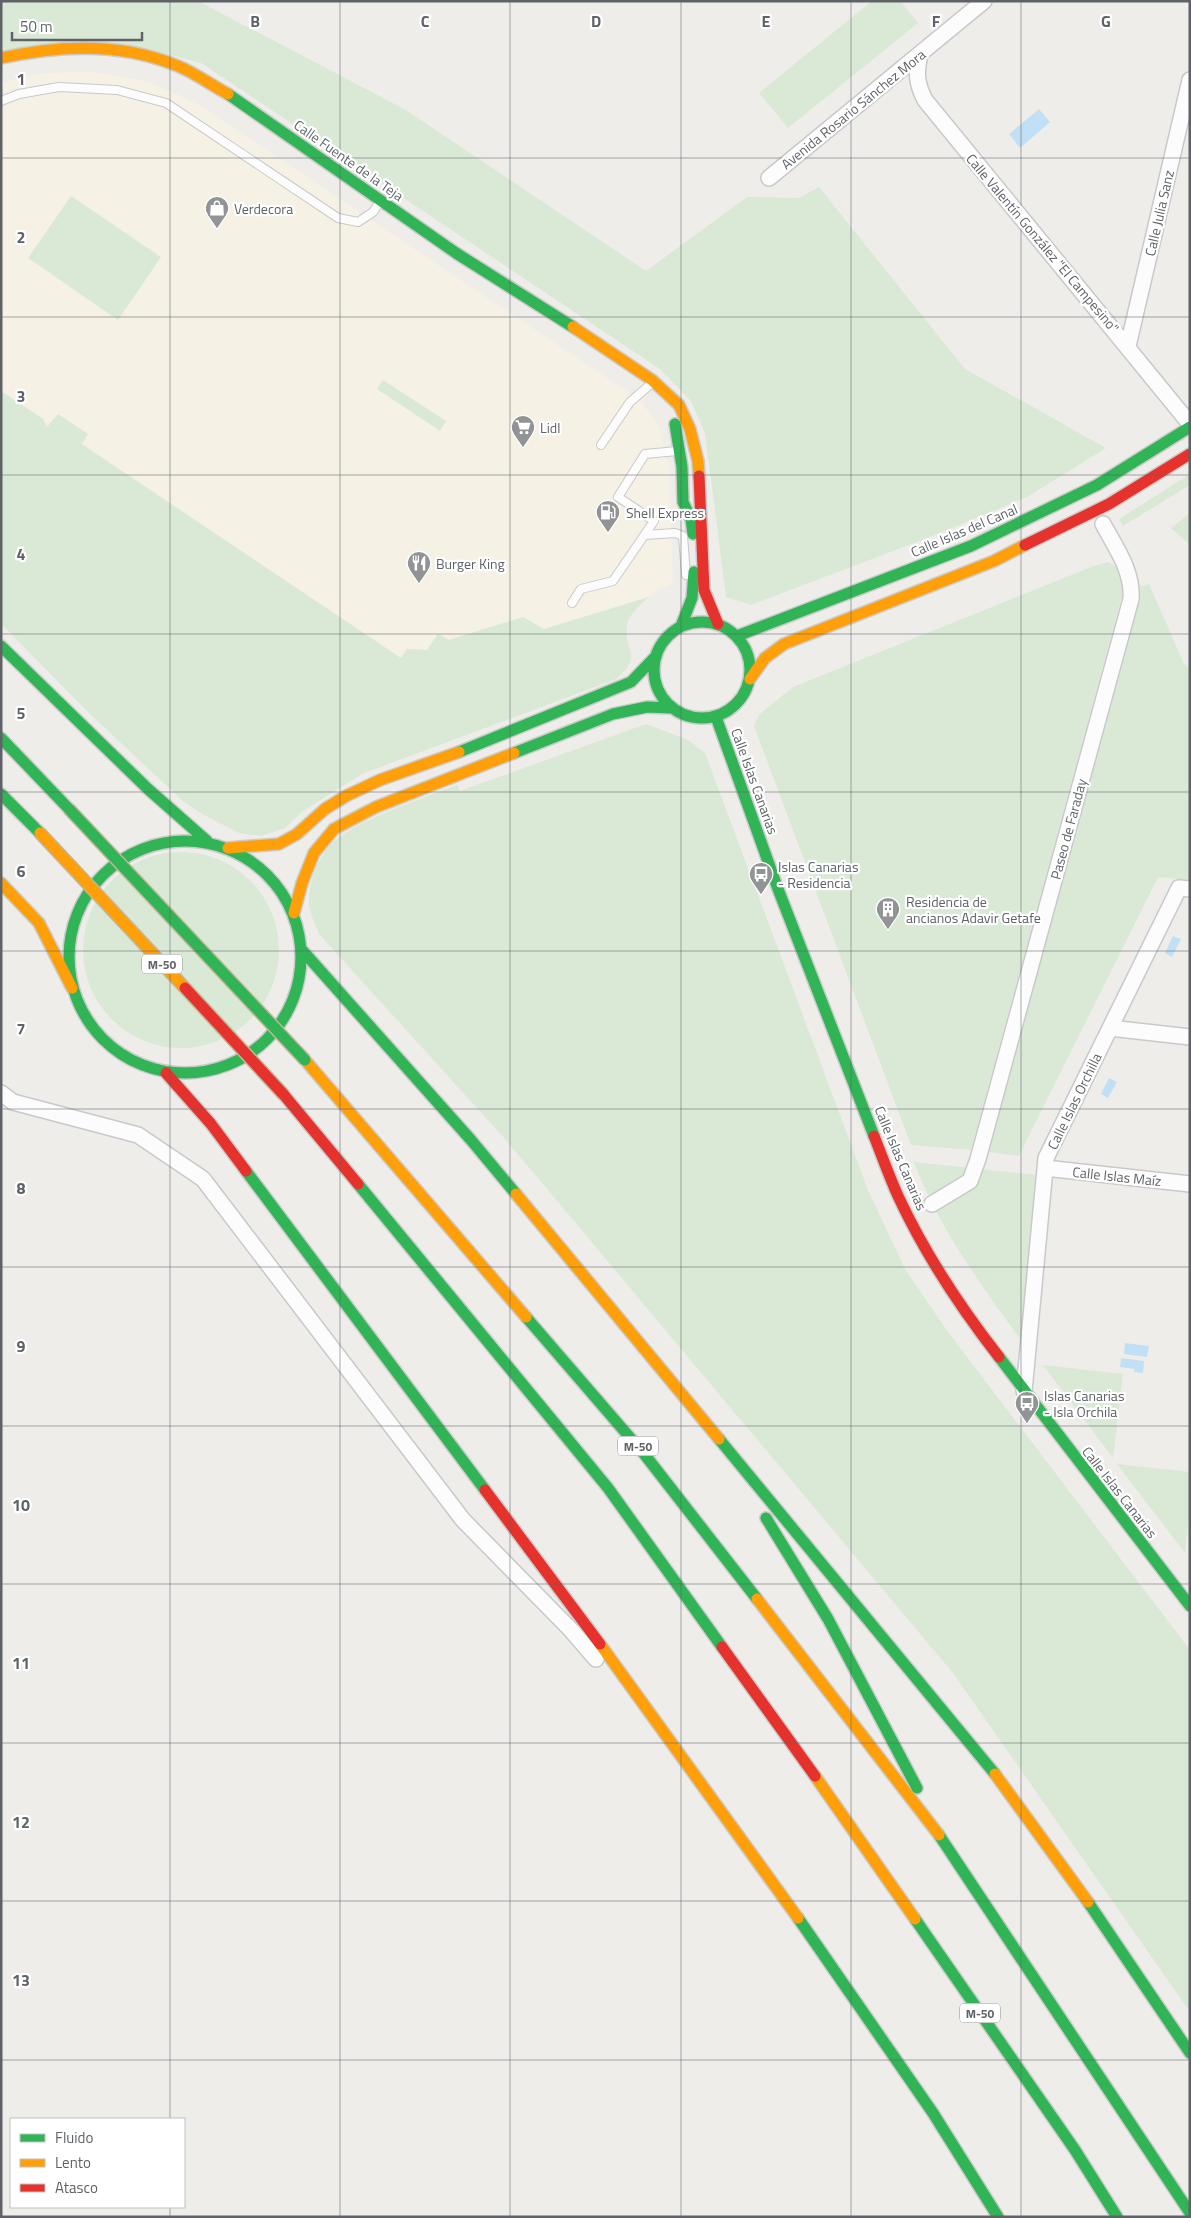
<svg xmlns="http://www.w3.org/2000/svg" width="1191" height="2218" font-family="'Titillium Web',sans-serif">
<rect width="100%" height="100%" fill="#eeedea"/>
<!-- commercial -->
<path fill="#f6f1e5" d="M94 72 149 82 194 102 640 400 659 427 669 465 673 584 659 589 649 597 544 629 523 617 449 640 438 634 427 650 407 649 401 658 81 444 88 434 58 414 47 427 43 418 1 391V83L44 73Z"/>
<!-- green -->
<path fill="#d9e9d6" d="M1 1H198L406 110 646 271 747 197 799 198 819 187 965 369 1106 448 1027 497 930 537 751 605 726 597 705 433 691 401 660 369 201 63 142 48 1 50Z
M872 1H900L918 23 788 128 759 93Z
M71 196 161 257 118 320 28 258Z
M383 380 446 421 440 431 377 389Z
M1 391 43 419 47 427 58 414 88 434 82 444 401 658 407 649 427 650 438 634 449 640 523 617 544 629 649 597C640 605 629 614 627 625 623 652 645 654 616 679L362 774 303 811 285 828 261 836 239 833 204 815 184 802 92 716 1 624Z
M1190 474V485L1123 526 1119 519Z
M1190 513V545L1171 528Z
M1108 562C1121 569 1122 575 1124 589L971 1150 911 1145 754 726 759 715 793 687 1091 567Z
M1149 584 1184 664 1190 669V880L1158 877 1019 1156 989 1152 1139 603 1140 586Z
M646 724 688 740 705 753 868 1190 905 1269 948 1332 1190 1650V2012L953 1673 506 1140 319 934C316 925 310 914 309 905 308 884 316 861 330 845 353 821 424 798 457 785L460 791Z
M83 950a98 98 0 1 1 196 0a98 98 0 1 1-196 0Z
M914 1162 1037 1175 1021 1340C980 1284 939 1228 914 1162Z
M1043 1365 1123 1374 1113 1458Z
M1117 1464 1190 1472V1506L1185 1553Z"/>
<!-- water -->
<path fill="#c1e0f5" d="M1039 109 1050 122 1020 148 1009 134Z
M1173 936 1181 939 1172 957 1165 953Z
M1109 1078 1117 1082 1108 1098 1101 1094Z
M1125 1343 1149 1346 1147 1357 1124 1354Z
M1121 1358 1144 1361 1143 1373 1134 1372 1135 1369 1120 1367Z"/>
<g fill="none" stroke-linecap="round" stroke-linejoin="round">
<!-- lane casing -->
<g stroke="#c9c9c9" stroke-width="10">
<path id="lane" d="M1 101 19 94 59 87 117 90 166 103 338 218 358 222 373 212 381 200
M601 445 630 402 652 383
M645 535 675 533 683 536 686 575
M572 603 581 589 613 581 654 521 618 497 645 454 677 451"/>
</g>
<!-- street casing -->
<g stroke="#c9c9c9" stroke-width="18">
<path id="street" d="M920 54C916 72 916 83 925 100L1190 424
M769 178 984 1
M1128 346 1190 80
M1110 1028 1190 1037
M1 1093 13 1102 138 1135 203 1179 463 1520 571 1630 596 1659
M1045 1168 1190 1184
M932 1204 970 1181 978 1159 1131 599C1133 571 1116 548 1103 524
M1024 1391 1046 1158 1179 888 1190 889"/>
</g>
<!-- fast casing -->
<g stroke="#cbcbcb" stroke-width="14">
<path id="fast" d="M228 94 456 253 573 327
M675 424 682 467 683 502 691 519 693 534
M654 670a48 48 0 1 1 96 0a48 48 0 1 1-96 0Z
M681 626 692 598 694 572
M737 636 971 546 1097 485 1190 427
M1 646 148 789 207 841
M716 717 778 889 874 1136
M1 738 69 809
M459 752 631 682 654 658
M514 753 613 714 647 707 671 708
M1 794 40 833
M69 957a116 116 0 1 1 232 0a116 116 0 1 1-232 0Z
M302 950 471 1140 516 1194
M246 1171 485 1490
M358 1184 608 1488 722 1647
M526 1317 645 1455 757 1599
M999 1357 1190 1606
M719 1439 995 1774
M766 1518 828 1619 917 1788
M939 1835 1190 2213
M1088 1902 1190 2053
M798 1918 933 2113 998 2217
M915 1919 1075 2150 1117 2217"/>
</g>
<!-- slow casing -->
<g stroke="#cbcbcb" stroke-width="14">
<path id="slow" d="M1 58C59 45 121 42 178 66 195 73 211 85 228 94
M573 327 652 380 679 405 690 429 698 461 699 476
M750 679 765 658 784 644 994 561 1025 545
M228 848 279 844 297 834 325 809 346 796 380 780 459 752
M1 883 39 923 72 988
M294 913 302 883 314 853 334 829 376 807 514 753
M305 1060 526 1317
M516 1194 719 1439
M757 1599 939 1835
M600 1644 798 1918
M995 1774 1088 1902
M815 1776 915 1919"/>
</g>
<!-- jam casing -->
<g stroke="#cbcbcb" stroke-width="14">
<path id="jam" d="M699 476 704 590 718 624
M1025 545 1109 504 1190 454
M166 1073 211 1124 246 1171
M284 1095 358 1184
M874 1136C882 1156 889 1176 898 1196 925 1254 960 1307 999 1357
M485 1490 600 1644
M722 1647 815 1776"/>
</g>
<!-- lane -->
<use href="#lane" stroke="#fcfcfc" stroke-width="8"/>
<!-- street -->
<use href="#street" stroke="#fcfcfc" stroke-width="15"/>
<!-- fast -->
<use href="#fast" stroke="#30b455" stroke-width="11"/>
<!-- slow -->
<use href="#slow" stroke="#ff9f0a" stroke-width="11"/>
<!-- jam -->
<use href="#jam" stroke="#e5322d" stroke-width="11"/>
<!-- fast-bridge casing -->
<g stroke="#c4b699" stroke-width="14" stroke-linecap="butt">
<path id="fast-bridge" d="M69 809 305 1060"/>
</g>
<!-- slow-bridge casing -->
<g stroke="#c4b699" stroke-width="14" stroke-linecap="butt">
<path id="slow-bridge" d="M40 833 185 988"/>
</g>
<!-- jam-bridge casing -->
<g stroke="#c4b699" stroke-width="14" stroke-linecap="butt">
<path id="jam-bridge" d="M185 988 284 1095"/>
</g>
<!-- fast-bridge -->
<use href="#fast-bridge" stroke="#30b455" stroke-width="11"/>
<!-- slow-bridge -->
<use href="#slow-bridge" stroke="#ff9f0a" stroke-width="11"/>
<!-- jam-bridge -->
<use href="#jam-bridge" stroke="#e5322d" stroke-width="11"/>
</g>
<!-- grid -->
<path fill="none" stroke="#5f6367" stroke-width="1" stroke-opacity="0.55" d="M170 1V2119M340 1V2217M510 1V2217M681 1V2217M851 1V2217M1021 1V2217M1 158H1190M1 317H1190M1 475H1190M1 634H1190M1 792H1190M1 951H1190M1 1109H1190M1 1267H1190M1 1426H1190M1 1584H1190M1 1743H1190M1 1901H1190M1 2060H1190M170 2207V2217"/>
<!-- icons -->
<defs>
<g id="shop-pin" transform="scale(1.25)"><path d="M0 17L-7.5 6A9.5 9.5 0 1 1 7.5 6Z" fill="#919395" stroke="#fff"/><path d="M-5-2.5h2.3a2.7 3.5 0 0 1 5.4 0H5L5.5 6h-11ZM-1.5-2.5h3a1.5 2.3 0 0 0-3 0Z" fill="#fff"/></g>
<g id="supermarket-pin" transform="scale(1.25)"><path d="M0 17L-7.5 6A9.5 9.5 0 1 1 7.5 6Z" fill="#919395" stroke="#fff"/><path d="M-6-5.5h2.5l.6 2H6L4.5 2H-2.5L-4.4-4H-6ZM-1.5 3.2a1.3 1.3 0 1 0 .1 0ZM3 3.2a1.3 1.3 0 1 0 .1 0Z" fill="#fff"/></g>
<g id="fuel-pin" transform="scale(1.25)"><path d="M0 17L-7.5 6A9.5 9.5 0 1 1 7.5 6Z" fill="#919395" stroke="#fff"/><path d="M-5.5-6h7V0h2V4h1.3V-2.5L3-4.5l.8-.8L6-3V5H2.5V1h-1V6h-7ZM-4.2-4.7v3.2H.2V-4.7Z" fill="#fff"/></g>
<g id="restaurant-pin" transform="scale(1.25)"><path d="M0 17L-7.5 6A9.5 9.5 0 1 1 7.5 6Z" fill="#919395" stroke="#fff"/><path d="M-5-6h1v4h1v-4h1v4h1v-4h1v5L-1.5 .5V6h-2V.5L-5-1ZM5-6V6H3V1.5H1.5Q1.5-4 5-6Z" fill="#fff"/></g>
<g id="bus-pin" transform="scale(1.25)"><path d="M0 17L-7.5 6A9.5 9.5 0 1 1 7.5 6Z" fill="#919395" stroke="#fff"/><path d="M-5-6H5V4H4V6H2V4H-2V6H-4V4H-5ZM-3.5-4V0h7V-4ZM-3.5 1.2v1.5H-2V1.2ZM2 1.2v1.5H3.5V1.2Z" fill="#fff"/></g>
<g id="building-pin" transform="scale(1.25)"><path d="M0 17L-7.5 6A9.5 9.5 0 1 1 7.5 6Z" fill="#919395" stroke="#fff"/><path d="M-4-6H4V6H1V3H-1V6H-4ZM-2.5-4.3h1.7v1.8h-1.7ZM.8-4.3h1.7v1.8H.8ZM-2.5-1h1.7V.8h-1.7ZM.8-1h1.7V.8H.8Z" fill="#fff"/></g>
</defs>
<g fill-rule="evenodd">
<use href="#shop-pin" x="217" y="208"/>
<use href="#supermarket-pin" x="523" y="427"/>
<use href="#fuel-pin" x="608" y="512"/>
<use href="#restaurant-pin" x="419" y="563"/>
<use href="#bus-pin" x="761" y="874"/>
<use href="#building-pin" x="888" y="909"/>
<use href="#bus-pin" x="1027" y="1403"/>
</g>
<g text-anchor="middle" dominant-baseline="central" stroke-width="4.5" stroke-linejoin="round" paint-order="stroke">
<!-- shield labels -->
<g fill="#fff" stroke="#8f9295" stroke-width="1">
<rect x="142" y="954.5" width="40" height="19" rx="4"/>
<rect x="618" y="1436.5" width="40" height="19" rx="4"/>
<rect x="960" y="2003.5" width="40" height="19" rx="4"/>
</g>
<g font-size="12" font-weight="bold" fill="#5f6367">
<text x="162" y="964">M-50</text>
<text x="638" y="1446">M-50</text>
<text x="980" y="2013">M-50</text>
</g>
<!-- street labels -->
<g font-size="14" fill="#5f6367" stroke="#fff">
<text transform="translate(853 109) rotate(-39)">Avenida Rosario Sánchez Mora</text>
<text transform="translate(349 160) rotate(35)">Calle Fuente de la Teja</text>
<text transform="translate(1159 213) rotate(-77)">Calle Julia Sanz</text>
<text transform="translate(1043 243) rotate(50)">Calle Valentín González "El Campesino"</text>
<text transform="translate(964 530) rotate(-23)">Calle Islas del Canal</text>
<text transform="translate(755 781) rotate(70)">Calle Islas Canarias</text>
<text transform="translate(1068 829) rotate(-75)">Paseo de Faraday</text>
<text transform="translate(1074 1101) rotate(-64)">Calle Islas Orchilla</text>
<text transform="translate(901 1158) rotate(67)">Calle Islas Canarias</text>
<text transform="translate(1117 1176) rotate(6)">Calle Islas Maíz</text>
<text transform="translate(1120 1492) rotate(52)">Calle Islas Canarias</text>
</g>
<!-- poi labels -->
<g font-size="14" fill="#5f6367" stroke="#fff" text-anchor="start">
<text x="234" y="208">Verdecora</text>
<text x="540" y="427">Lidl</text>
<text x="626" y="512">Shell Express</text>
<text x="436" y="563">Burger King</text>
<text x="778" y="866">Islas Canarias<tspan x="778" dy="16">- Residencia</tspan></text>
<text x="906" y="901">Residencia de<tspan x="906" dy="16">ancianos Adavir Getafe</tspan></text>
<text x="1044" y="1395">Islas Canarias<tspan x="1044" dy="16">- Isla Orchila</tspan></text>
</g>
</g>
<g font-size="16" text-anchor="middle" font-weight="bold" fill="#5f6367" stroke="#fff" stroke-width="4.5" stroke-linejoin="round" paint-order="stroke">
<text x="255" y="27">B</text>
<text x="425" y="27">C</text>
<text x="596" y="27">D</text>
<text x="766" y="27">E</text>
<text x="936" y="27">F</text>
<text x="1106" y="27">G</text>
<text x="21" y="85">1</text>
<text x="21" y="243">2</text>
<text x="21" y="402">3</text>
<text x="21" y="560">4</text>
<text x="21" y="719">5</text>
<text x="21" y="877">6</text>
<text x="21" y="1035">7</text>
<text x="21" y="1194">8</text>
<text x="21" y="1352">9</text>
<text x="21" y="1511">10</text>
<text x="21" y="1669">11</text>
<text x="21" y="1828">12</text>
<text x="21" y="1986">13</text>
</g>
<!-- border -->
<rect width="1191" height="2218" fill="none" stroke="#5f6367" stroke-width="5"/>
<!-- legend -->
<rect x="10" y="2118" width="175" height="90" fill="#ffffff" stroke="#bfc1c2"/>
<rect x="20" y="2134" width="25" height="8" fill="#30b455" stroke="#bfc1c2"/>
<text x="55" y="2143" font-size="15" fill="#5f6367">Fluido</text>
<rect x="20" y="2159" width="25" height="8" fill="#ff9f0a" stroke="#bfc1c2"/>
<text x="55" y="2168" font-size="15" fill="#5f6367">Lento</text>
<rect x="20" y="2184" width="25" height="8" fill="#e5322d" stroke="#bfc1c2"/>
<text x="55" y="2193" font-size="15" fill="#5f6367">Atasco</text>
<!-- scale -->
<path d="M12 32v8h130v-8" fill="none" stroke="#5f6367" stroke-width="2.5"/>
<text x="20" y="32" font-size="15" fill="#5f6367" stroke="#ffffff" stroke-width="4" paint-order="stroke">50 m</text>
</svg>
